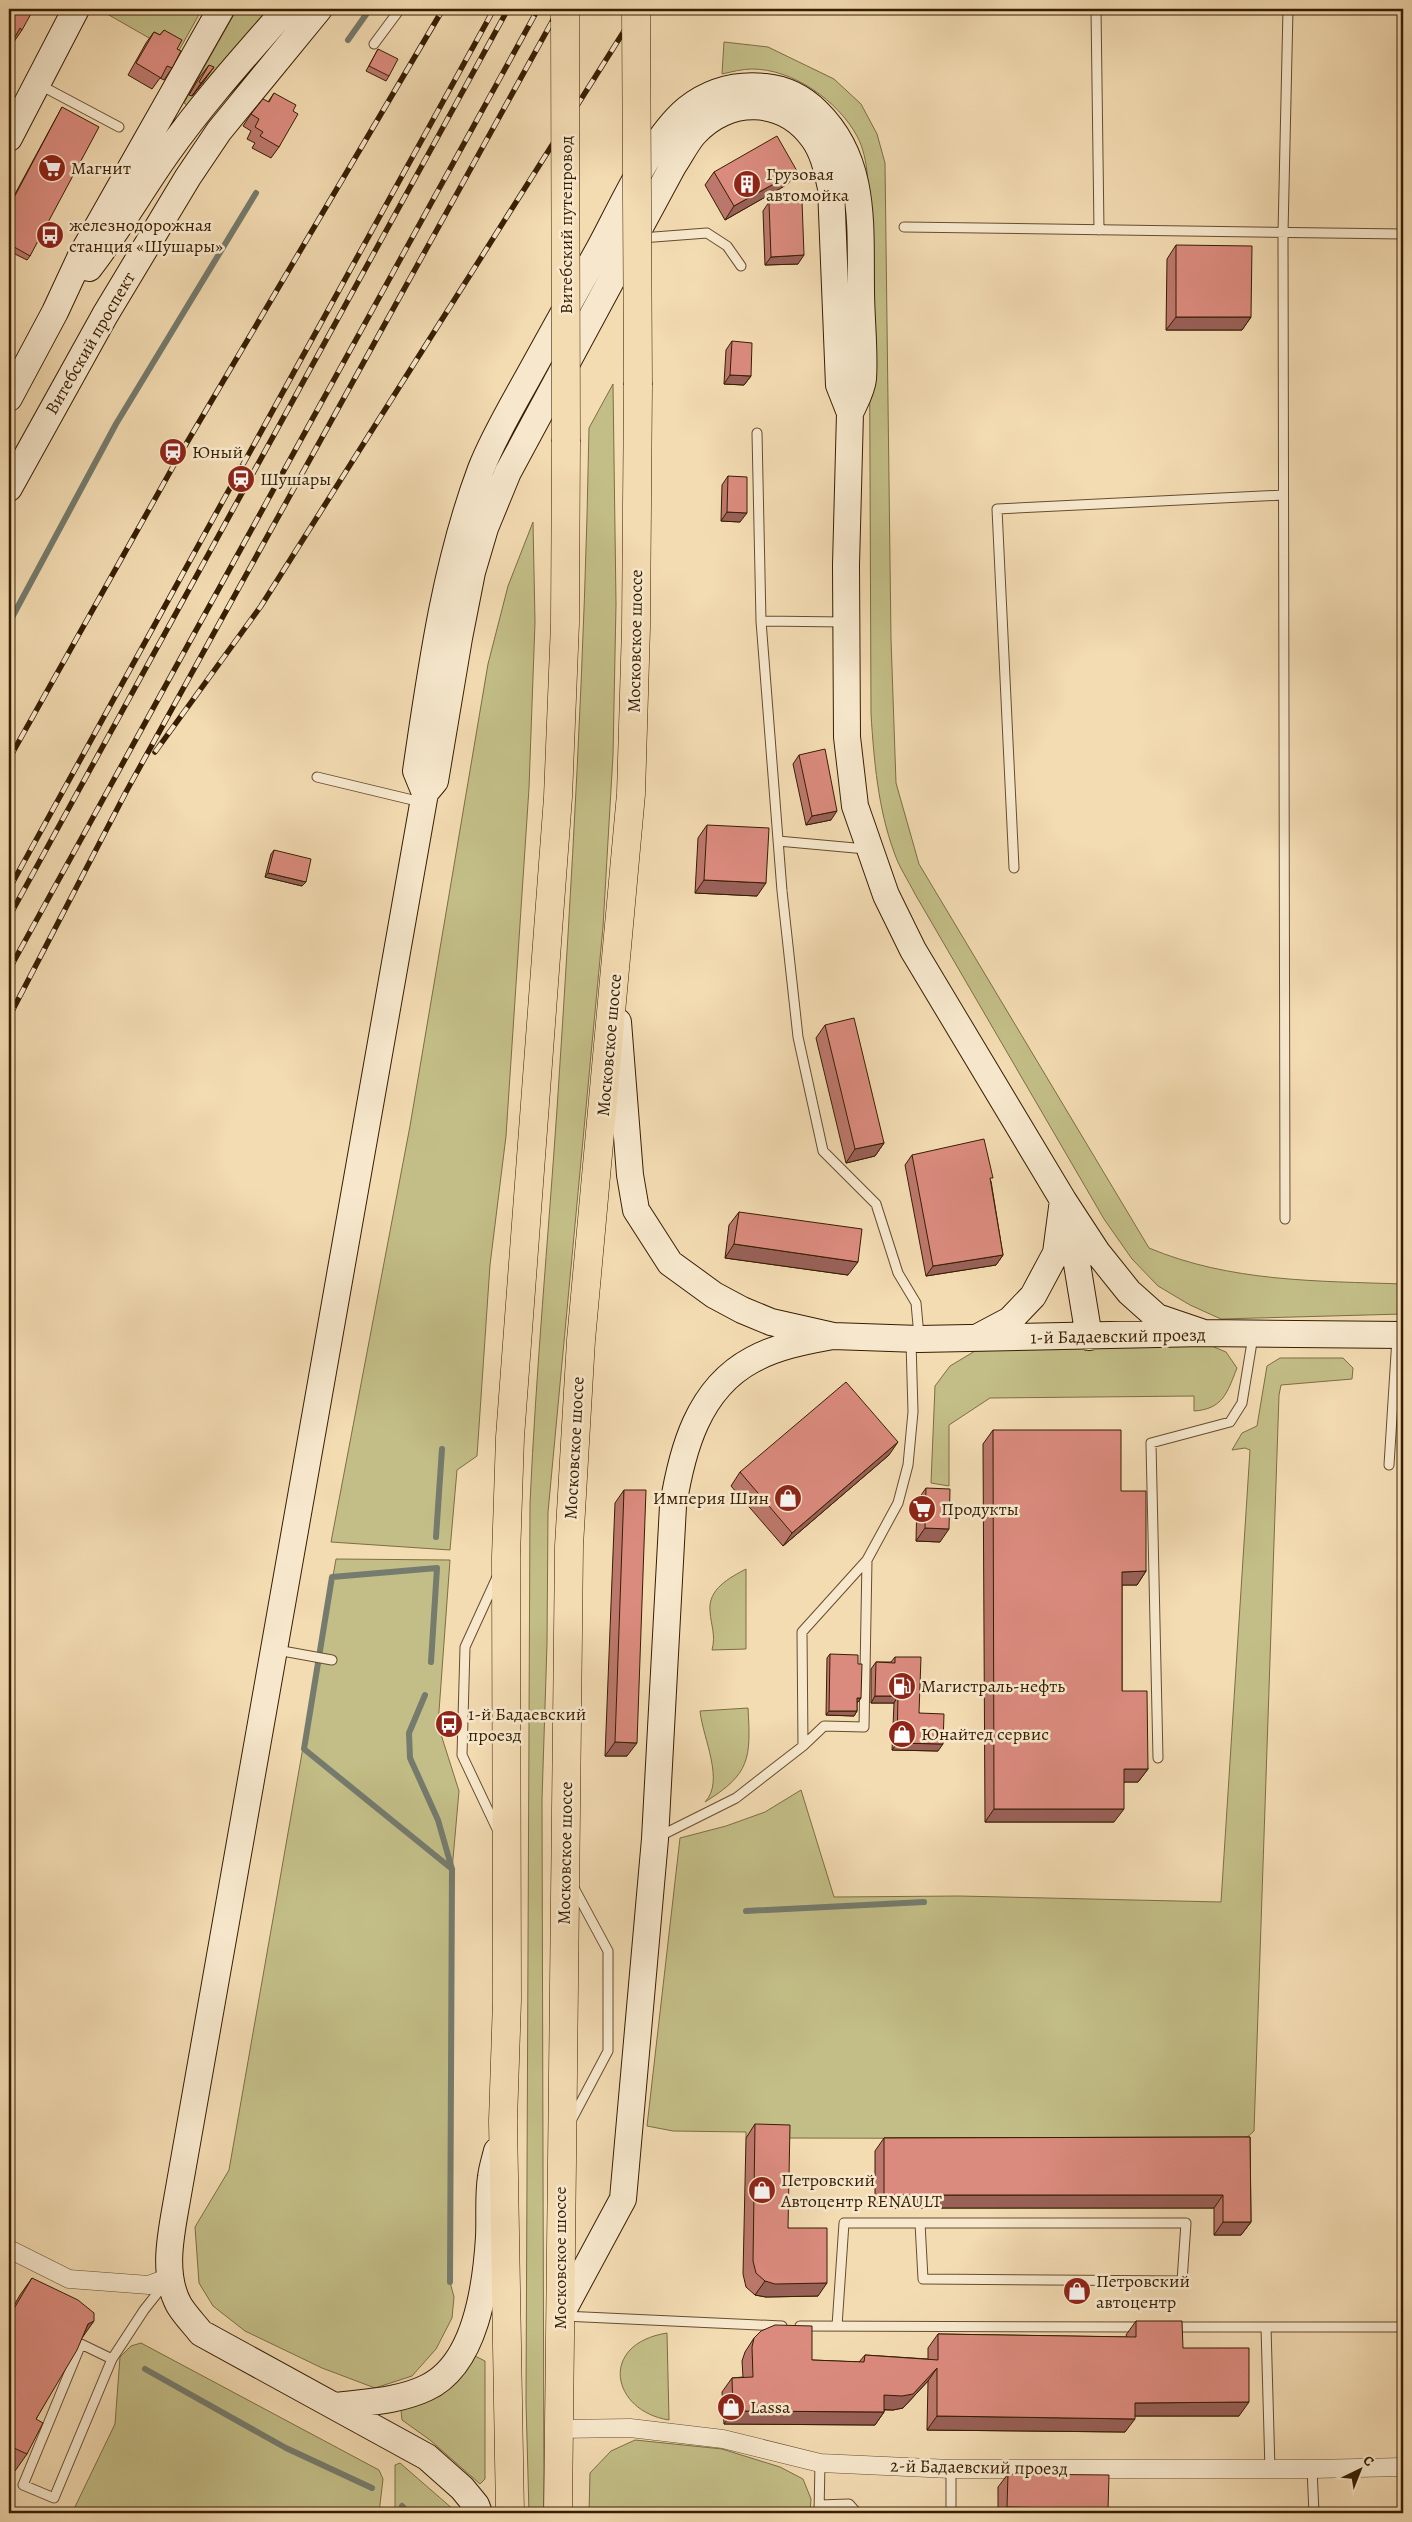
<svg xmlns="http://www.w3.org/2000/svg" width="1412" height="2522" font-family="Alegreya,serif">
<rect width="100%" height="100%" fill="#f3dbb2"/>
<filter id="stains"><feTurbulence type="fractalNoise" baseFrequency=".004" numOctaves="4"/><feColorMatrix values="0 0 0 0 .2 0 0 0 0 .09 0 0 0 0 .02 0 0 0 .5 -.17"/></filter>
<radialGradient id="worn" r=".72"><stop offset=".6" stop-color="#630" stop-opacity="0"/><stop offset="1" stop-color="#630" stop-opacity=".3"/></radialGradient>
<!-- green -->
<path fill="#c3be87" stroke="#7d6e44" d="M104 9H202L177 54 102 11Z
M237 9H270L190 107 184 103Z
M724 42 768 47 834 79 861 104 877 134 885 163 891 639 896 783 919 864 1149 1248C1230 1282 1317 1281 1403 1284V1314L1221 1319 1190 1305 1158 1286 1132 1259 1104 1219 915 894C908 880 899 867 894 852 878 808 874 761 871 714L869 219C868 193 870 160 857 136 838 101 793 69 752 69 742 69 731 72 722 74Z
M613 384 616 604 613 755 603 927 548 1512 547 1644 542 1800 544 2513H529L526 2402 530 1503C536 1371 548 1240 557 1109 572 882 585 655 589 428Z
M533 522 535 622 529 788 506 1136 490 1265 477 1456 457 1470 450 1550 331 1542 410 1126 488 664 508 586Z
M1207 1344 1226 1352 1237 1368C1227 1393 1223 1409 1194 1411V1396L990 1398 949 1425V1486L931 1483 935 1386 950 1366 975 1351Z
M1280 1358H1343L1353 1368 1352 1379 1281 1385 1279 1395 1254 2131 1245 2139 780 2138H746V2132L673 2131 647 2126 680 1838 726 1826 765 1812 801 1790 834 1897 959 1896 1221 1902 1250 1450 1245 1448 1232 1450 1242 1433 1257 1426 1267 1366Z
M336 1559 450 1560 438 1725 459 1791 452 1870 450 2282 454 2297 452 2318 436 2349 412 2376 375 2388 322 2368 245 2331 213 2306 199 2283 195 2227 229 2170Z
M746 1569V1649L712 1650C716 1635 711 1626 710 1611 708 1589 729 1578 746 1569Z
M748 1708C751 1759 750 1774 705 1802 725 1781 703 1739 700 1711Z
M667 2333 669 2420C611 2411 598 2344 667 2333Z
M141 2343 379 2470 383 2479 379 2513H72L115 2424 120 2357 131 2346Z
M475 2356 485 2361V2479L480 2484 430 2440 402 2420 401 2410 463 2373Z
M635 2440 722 2449 780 2467 803 2479 811 2499 810 2513H589L590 2473 611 2451Z
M400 2463 454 2510 456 2513H395V2465Z"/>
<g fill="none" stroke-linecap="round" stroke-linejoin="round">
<!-- stream -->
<path stroke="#757b6d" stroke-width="6" d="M348 40 370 9
M9 623 116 424 256 193
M436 1537 442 1449
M431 1662 437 1568 332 1577 304 1749 452 1869
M425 1695 409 1733 410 1758 438 1820 452 1869 450 2282
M746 1911 924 1902
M145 2369 286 2448 372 2488
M402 2506 409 2513"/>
<!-- lane casing -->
<g stroke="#664d2e" stroke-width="11">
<path id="lane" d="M1096 9 1099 230
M374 44 400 9
M40 85 119 127
M904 227 1403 234
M641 238 707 233 727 246 741 266
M757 433 761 621 782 891 798 1037 823 1151 876 1204 898 1273 916 1303 919 1336
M761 621 845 622
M317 777 421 802
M778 841 866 849
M1014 868 997 509 1283 495
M1285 1219 1283 233 1288 9
M1389 1465 1397 1338
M497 1577 465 1647 462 1755 497 1829
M277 1650 332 1660
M803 1746 802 1632 867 1560 898 1503 908 1465 913 1412 911 1342
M1158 1758 1151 1443 1230 1422 1242 1403 1253 1336
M658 1837 736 1798 803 1746 824 1726 864 1727 867 1560
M572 2119 608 2051V1951L574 1888
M563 2316 782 2326
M800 2326 1142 2327
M837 2326 844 2223H1186L1182 2281 923 2279 920 2223
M1170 2327H1403
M1266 2327 1270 2470
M112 2359 81 2344 23 2485 54 2498 112 2359 144 2310 167 2281
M951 2469V2513
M1312 2469 1314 2513
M819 2505 849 2504 857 2513
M819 2513 820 2463"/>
</g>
<!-- street casing -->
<g stroke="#664d2e" stroke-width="19">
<path id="street" d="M9 2249 69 2279 149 2285 170 2277
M558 2429 630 2428 723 2439 820 2463 951 2469H1312L1403 2467"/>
</g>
<!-- secondary casing -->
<g stroke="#371e02" stroke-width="28">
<path id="secondary" d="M9 138 76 9
M89 268C118 231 141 190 168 152 204 101 246 55 286 9
M9 398 55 312 81 256 221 9
M9 488 105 315 188 177 219 131 319 9
M425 793 416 771C431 669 445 565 481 469 493 438 511 408 527 379 551 336 575 292 599 249 622 207 651 139 687 109 710 91 736 84 765 87 785 89 803 98 817 112 867 161 860 226 861 290 861 319 865 351 863 379 862 390 855 402 850 413L846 565 847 737 855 806 886 895 913 950 1063 1200 1097 1252 1129 1292 1157 1317 1204 1333
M618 1022 630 1175 636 1210 670 1263 714 1295 742 1310 771 1322 833 1336 919 1339 1204 1333 1403 1335
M1067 1218 1076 1258 1089 1337
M978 1337 1010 1320 1033 1296 1056 1253 1063 1200
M560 2316 623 2199 655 1839 673 1506C682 1450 698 1389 752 1360 777 1346 806 1341 833 1336
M337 2406C366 2402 399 2401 426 2388 476 2365 486 2286 489 2237 490 2217 488 2196 491 2177 492 2168 495 2159 497 2151
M479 2513 476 2505 462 2488 427 2457 201 2333C194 2324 185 2315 179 2305 161 2272 172 2230 178 2194L425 793 435 781 459 638 472 572 485 528 508 472 673 166C680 156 686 143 694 134 728 96 783 97 813 138 824 153 827 171 831 188L839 385 850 413"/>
</g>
<!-- highway casing -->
<g stroke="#371e02" stroke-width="29">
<path id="highway" d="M510 2513 503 2121 507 2000 506 1557 510 1437 558 797 565 623 566 442
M558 2513 569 1546 581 1340 631 794 636 627 638 385"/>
</g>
<!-- lane -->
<use href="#lane" stroke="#f7e8cd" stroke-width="9"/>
<!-- street -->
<use href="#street" stroke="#f7e8cd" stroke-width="18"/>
<!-- secondary -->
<use href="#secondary" stroke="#f7e8cd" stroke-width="26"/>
<!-- highway -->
<use href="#highway" stroke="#f3dbb2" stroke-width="28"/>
<!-- rail casing -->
<g stroke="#371e02" stroke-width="5.5">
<path id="rail" d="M155 752 261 606 638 9
M9 759 179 456 443 9
M9 889 494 9
M9 917 508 9
M9 970 538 9
M9 1017 126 792 559 9"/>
</g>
<!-- rail -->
<use href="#rail" stroke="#f7e8cd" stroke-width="4" stroke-dasharray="11" stroke-linecap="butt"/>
<!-- highway-bridge casing -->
<g stroke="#371e02" stroke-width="29" stroke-linecap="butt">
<path id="highway-bridge" d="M565 9 566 442
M636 9 638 385"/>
</g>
<!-- highway-bridge -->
<use href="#highway-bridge" stroke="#f3dbb2" stroke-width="28"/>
</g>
<!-- wall -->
<path fill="#bc786c" stroke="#371e02" d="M9 9 22 30 9 49Z
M164 30 177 49 172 68 164 80 160 78 152 89 128 75 146 43 154 32 160 35Z
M378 49 389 76 386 81 366 71Z
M209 65 204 81 192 96 189 95 199 78Z
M274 93 293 111 279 147 271 158 252 148 255 143 247 139 251 131 243 126 251 114 268 102Z
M62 107 30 256 27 260 9 251V205Z
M714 172 788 184 725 220 705 185Z
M769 202 798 264 765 265 763 211Z
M1176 245 1251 317 1242 330H1166L1167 259Z
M732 341 751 376 744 385 724 384 726 350Z
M728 476 740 522 721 521 722 485Z
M799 755 831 820 806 825 793 764Z
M707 825 757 896 695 893 698 838Z
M274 850 306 882 302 886 265 877 271 854Z
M825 1025 884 1143 875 1156 846 1163 816 1038Z
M912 1155 991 1181 1003 1255 996 1265 926 1276 905 1165Z
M739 1212 848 1275 725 1258 729 1225Z
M993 1430 1121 1491 1146 1571 1137 1585H1122V1691L1148 1769 1138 1782H1124L1114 1822H985L983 1444Z
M889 1455 783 1546 731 1486 740 1472Z
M926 1488 940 1542 916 1541 917 1501Z
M624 1490 627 1756H605L615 1503Z
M830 1654 861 1698 858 1702H857V1711L854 1716 826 1715 827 1658Z
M895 1657 919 1713 938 1751 892 1750 894 1703H871V1669L876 1662H891Z
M755 2124 788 2228 818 2296 766 2297 755 2295 746 2287 743 2274 746 2138Z
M1250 2137 1251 2222 1241 2235H1214V2208H875V2151L884 2138Z
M32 2278 82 2338 36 2419 27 2454 15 2471 9 2468V2314L20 2295Z
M1136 2321 1183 2348 1239 2416H1135L1125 2432 927 2430 928 2381 903 2408 893 2410H884V2412L875 2425 724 2424 722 2392 732 2378 743 2377 742 2361 745 2352 754 2338 812 2360 859 2362 865 2355 928 2359V2348L938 2334 1127 2337 1126 2335Z
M1008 2474 1105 2513H998V2487Z"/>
<!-- shaded-wall -->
<path fill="#996158" stroke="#371e02" d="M214 67 204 81 192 96 201 83Z
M797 171 788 184 725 220 734 206Z
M804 255 798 264 765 265 771 257Z
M1176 317H1251L1242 330H1166Z
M730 375 751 376 744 385 724 384Z
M727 512 747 513 740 522 721 521Z
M837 811 831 820 806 825 812 816Z
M268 873 306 882 302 886 265 877Z
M704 880 766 883 757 896 695 893Z
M884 1143 875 1156 846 1163 855 1149Z
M734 1244 858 1262 848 1275 725 1258Z
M1003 1255 996 1265 926 1276 933 1266Z
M898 1442 889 1455 783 1546 792 1533Z
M925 1528 949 1529 940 1542 916 1541Z
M1146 1571 1137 1585H1112L1122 1572Z
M875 1696H898L894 1703H871Z
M857 1698H861L858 1702H854Z
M829 1711H857L854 1716 826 1715Z
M615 1742 637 1743 627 1756H605Z
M897 1743 943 1744 938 1751 892 1750Z
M1124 1769H1148L1138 1782H1114Z
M994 1809H1124L1114 1822H985Z
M884 2195H1223L1214 2208H875Z
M1223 2222H1251L1241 2235H1214Z
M765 2281 827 2283 818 2296 766 2297 755 2295Z
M94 2321 82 2338 88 2324Z
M937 2368 928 2381 903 2408 893 2410 875 2409 884 2395Z
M1249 2402 1239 2416H1125L1135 2403Z
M733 2411 884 2412 875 2425 724 2424Z
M937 2416 1135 2419 1125 2432 927 2430Z
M1007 2507 1108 2509 1105 2513H1003Z"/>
<!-- building -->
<path fill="#db8b7e" stroke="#371e02" d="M9 9H30L29 11 32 12 22 30 20 28 9 48Z
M164 30 182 40 177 49 181 51 172 68 167 66 161 78 136 63 154 32 160 35Z
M378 49 398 59 389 76 369 66Z
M209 65 214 67 201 83 199 82Z
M274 93 296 105 293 111 298 114 279 147 260 136 263 132 255 127 259 119 251 114 263 99 269 102Z
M62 107 99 127 30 256 9 244V207Z
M777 136 797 171 734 206 714 172Z
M802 201 804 255 771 257 769 202Z
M1176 245 1252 246 1251 317H1176Z
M732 341 752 343 751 376 730 375Z
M728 476 747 477V513L727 512Z
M825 749 837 811 812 816 799 755Z
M707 825 769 828 766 883 704 880Z
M274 850 311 859 306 882 268 873Z
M854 1018 884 1143 855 1149 825 1025Z
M984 1139 993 1178H990L1003 1255 933 1266 912 1155Z
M739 1212 862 1229 858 1262 734 1244Z
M846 1382 898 1442 792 1533 740 1472Z
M993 1430H1121V1491H1146V1571L1122 1572V1691H1147L1148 1769H1124V1809H994Z
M926 1488 950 1489 949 1529 925 1528Z
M624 1490H646L637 1743 615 1742Z
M830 1654 858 1655V1664H862L861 1698H857V1711H829Z
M895 1657H921L919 1713 944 1714 943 1744 897 1743 898 1696H875L876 1662 895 1663Z
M755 2124 790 2125 788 2228H827V2283L775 2284 765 2281 756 2273 753 2261Z
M1250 2137 1251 2222H1223V2195H884V2138Z
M32 2278 78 2300 94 2313V2321L88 2324 77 2350 36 2419 43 2423 27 2454 14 2448 9 2460V2317Z
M1136 2321H1182L1183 2348H1249V2402L1135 2403V2419L937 2416V2368L913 2394 902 2396 884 2395V2412L733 2411 732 2378 753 2377 752 2347 754 2338 761 2331 775 2325 812 2326V2360L864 2362 865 2355 938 2360V2334L1136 2337Z
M1008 2474 1109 2475 1108 2509 1007 2507Z"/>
<!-- icons -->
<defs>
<g id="supermarket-disc" transform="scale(1.4375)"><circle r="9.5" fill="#8f2418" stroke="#f7e8cd"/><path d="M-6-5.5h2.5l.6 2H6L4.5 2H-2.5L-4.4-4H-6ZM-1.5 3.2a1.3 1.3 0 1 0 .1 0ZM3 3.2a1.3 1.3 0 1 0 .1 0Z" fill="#fff"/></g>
<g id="building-disc" transform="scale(1.4375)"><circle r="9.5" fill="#8f2418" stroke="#f7e8cd"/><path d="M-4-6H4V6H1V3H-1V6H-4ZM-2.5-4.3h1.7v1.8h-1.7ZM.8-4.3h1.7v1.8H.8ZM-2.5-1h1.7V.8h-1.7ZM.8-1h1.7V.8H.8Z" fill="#fff"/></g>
<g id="bus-disc" transform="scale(1.4375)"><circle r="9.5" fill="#8f2418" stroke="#f7e8cd"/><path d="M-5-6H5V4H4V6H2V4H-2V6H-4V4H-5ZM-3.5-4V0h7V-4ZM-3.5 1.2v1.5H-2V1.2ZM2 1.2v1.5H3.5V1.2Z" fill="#fff"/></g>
<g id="station-disc" transform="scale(1.4375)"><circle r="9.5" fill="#8f2418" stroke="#f7e8cd"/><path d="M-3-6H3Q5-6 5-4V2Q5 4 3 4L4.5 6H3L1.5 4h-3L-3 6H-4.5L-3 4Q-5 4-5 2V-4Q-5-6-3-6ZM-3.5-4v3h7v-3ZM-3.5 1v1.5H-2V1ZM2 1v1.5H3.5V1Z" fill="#fff"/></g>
<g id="shop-disc" transform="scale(1.4375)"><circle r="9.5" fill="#8f2418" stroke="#f7e8cd"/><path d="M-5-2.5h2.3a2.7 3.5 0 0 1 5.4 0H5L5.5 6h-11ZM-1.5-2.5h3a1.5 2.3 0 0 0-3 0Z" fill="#fff"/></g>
<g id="fuel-disc" transform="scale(1.4375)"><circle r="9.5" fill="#8f2418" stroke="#f7e8cd"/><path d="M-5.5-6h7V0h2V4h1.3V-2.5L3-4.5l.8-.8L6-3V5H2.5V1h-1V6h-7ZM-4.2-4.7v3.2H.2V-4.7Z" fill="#fff"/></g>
</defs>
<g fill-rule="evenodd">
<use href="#supermarket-disc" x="52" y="168"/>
<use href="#building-disc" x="747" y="184"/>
<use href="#bus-disc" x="50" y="235"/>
<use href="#station-disc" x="173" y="452"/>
<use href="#station-disc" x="241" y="479"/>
<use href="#shop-disc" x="788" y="1498"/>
<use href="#supermarket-disc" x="922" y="1509"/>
<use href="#fuel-disc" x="902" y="1686"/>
<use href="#bus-disc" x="449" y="1724"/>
<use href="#shop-disc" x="902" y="1734"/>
<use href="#shop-disc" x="762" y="2190"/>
<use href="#shop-disc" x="1077" y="2291"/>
<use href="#shop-disc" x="731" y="2407"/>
</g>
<g text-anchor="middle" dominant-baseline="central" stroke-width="5" stroke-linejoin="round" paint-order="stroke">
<!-- poi labels -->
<g font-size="18" fill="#371e02" stroke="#f7e8cd" text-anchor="start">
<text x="71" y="168">Магнит</text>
<text x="766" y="174">Грузовая<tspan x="766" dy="21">автомойка</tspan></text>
<text x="69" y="225">железнодорожная<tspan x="69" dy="21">станция «Шушары»</tspan></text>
<text x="192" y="452">Юный</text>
<text x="260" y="479">Шушары</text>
<text x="769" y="1498" text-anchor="end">Империя Шин</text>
<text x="941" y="1509">Продукты</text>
<text x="921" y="1686">Магистраль-нефть</text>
<text x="468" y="1714">1-й Бадаевский<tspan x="468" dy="21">проезд</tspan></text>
<text x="921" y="1734">Юнайтед сервис</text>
<text x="781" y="2180">Петровский<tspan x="781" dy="21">Автоцентр RENAULT</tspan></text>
<text x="1096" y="2281">Петровский<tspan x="1096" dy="21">автоцентр</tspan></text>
<text x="750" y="2407">Lassa</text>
</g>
<!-- street labels -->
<g font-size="18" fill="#371e02" stroke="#f7e8cd">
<text transform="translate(566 225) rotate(-90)">Витебский путепровод</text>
<text transform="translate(90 343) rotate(-60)">Витебский проспект</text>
<text transform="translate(635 641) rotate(-89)">Московское шоссе</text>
<text transform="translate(609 1045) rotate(-85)">Московское шоссе</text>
<text transform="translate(1118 1336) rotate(-1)">1-й Бадаевский проезд</text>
<text transform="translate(574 1448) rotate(-87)">Московское шоссе</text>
<text transform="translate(565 1853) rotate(-89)">Московское шоссе</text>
<text transform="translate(560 2258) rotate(-90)">Московское шоссе</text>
<text transform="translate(979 2467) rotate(1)">2-й Бадаевский проезд</text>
</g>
</g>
<!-- margin -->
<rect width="1412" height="2522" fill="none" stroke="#f3dbb2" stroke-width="30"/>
<rect x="10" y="10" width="1392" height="2502" fill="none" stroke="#371e02" stroke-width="2.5"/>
<rect x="15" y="15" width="1382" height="2492" fill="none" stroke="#371e02"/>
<!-- north arrow -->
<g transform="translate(1360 2470) rotate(43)" stroke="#f7e8cd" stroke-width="4" paint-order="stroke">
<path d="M0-4L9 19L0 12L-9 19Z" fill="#371e02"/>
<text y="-8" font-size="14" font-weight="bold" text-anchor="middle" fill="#371e02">С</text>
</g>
<rect width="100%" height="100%" filter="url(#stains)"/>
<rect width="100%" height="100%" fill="url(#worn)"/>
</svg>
